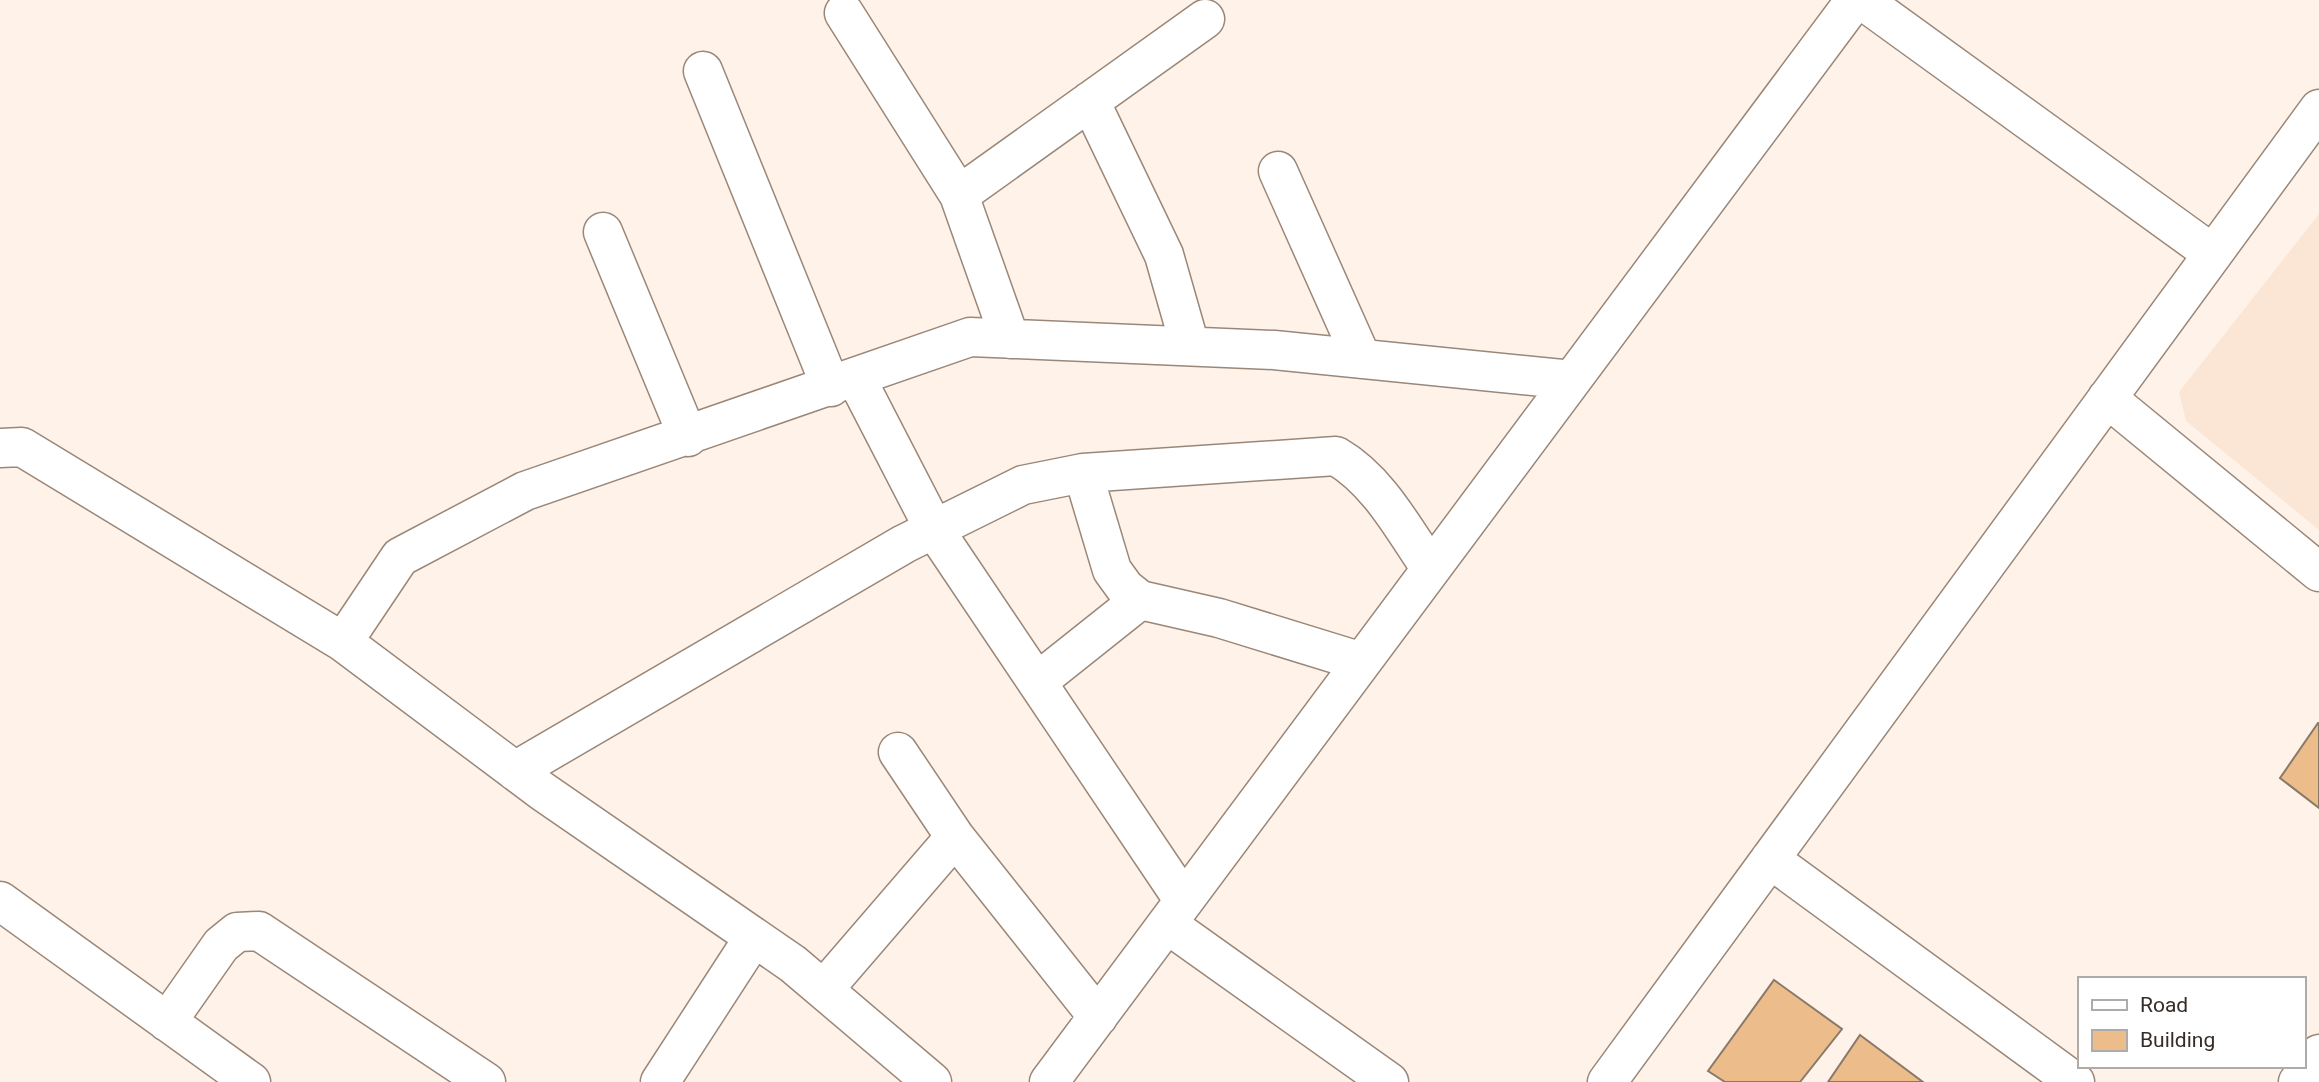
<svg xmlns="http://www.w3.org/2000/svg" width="2319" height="1082" font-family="Roboto,sans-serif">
<rect width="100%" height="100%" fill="#fff2e9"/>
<!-- built -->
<path fill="#fbe6d5" d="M2319 214V530L2186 421 2179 392Z"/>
<!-- building -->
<path fill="#ecbc8b" stroke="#897969" stroke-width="2" d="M2318 723H2319V808L2280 778Z
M1774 980 1842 1029 1800 1082H1725L1708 1071Z
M1860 1035 1923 1082H1828Z"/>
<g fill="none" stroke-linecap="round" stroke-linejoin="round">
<!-- minor casing -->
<g stroke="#9a8778" stroke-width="41">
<path id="minor" d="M1862 0 2213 254
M844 13 959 195 1010 339
M703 71 831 387
M1090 101 1164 255 1190 346
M1278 171 1362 359
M959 195 1205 19
M603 232 688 437
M856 378 934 529 1184 901
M2107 398 2319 572
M0 448 22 447 343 642 542 791 793 964 932 1082
M1083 473 1112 570 1125 588 1140 600 1219 618 1362 662
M343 642 400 557 525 491 970 337 1274 350 1572 380
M1037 682 1140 600
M898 752 955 837
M515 771 904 544 1023 485 1083 473 1336 456C1379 481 1404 530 1431 569
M1770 859 2075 1082
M0 901 251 1082
M1167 924 1389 1082
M824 989 955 837 1098 1017
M167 1022 221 945 237 932 259 931 486 1082
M660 1082 754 937
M1049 1082 1855 0
M1607 1082 2319 109
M2298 1082 2319 1054"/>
</g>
<!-- minor -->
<use href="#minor" stroke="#fff" stroke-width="38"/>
</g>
<!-- legend -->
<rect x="2078" y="977" width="228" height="91" fill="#ffffff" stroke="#aeaba9" stroke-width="2"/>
<rect x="2092" y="1000" width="35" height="10" fill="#ffffff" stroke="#aeaba9" stroke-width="2"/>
<text x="2140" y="1012" font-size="21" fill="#352d27">Road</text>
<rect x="2092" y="1030" width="35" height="21" fill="#ecbc8b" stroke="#aeaba9" stroke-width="2"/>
<text x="2140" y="1047" font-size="21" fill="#352d27">Building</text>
</svg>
